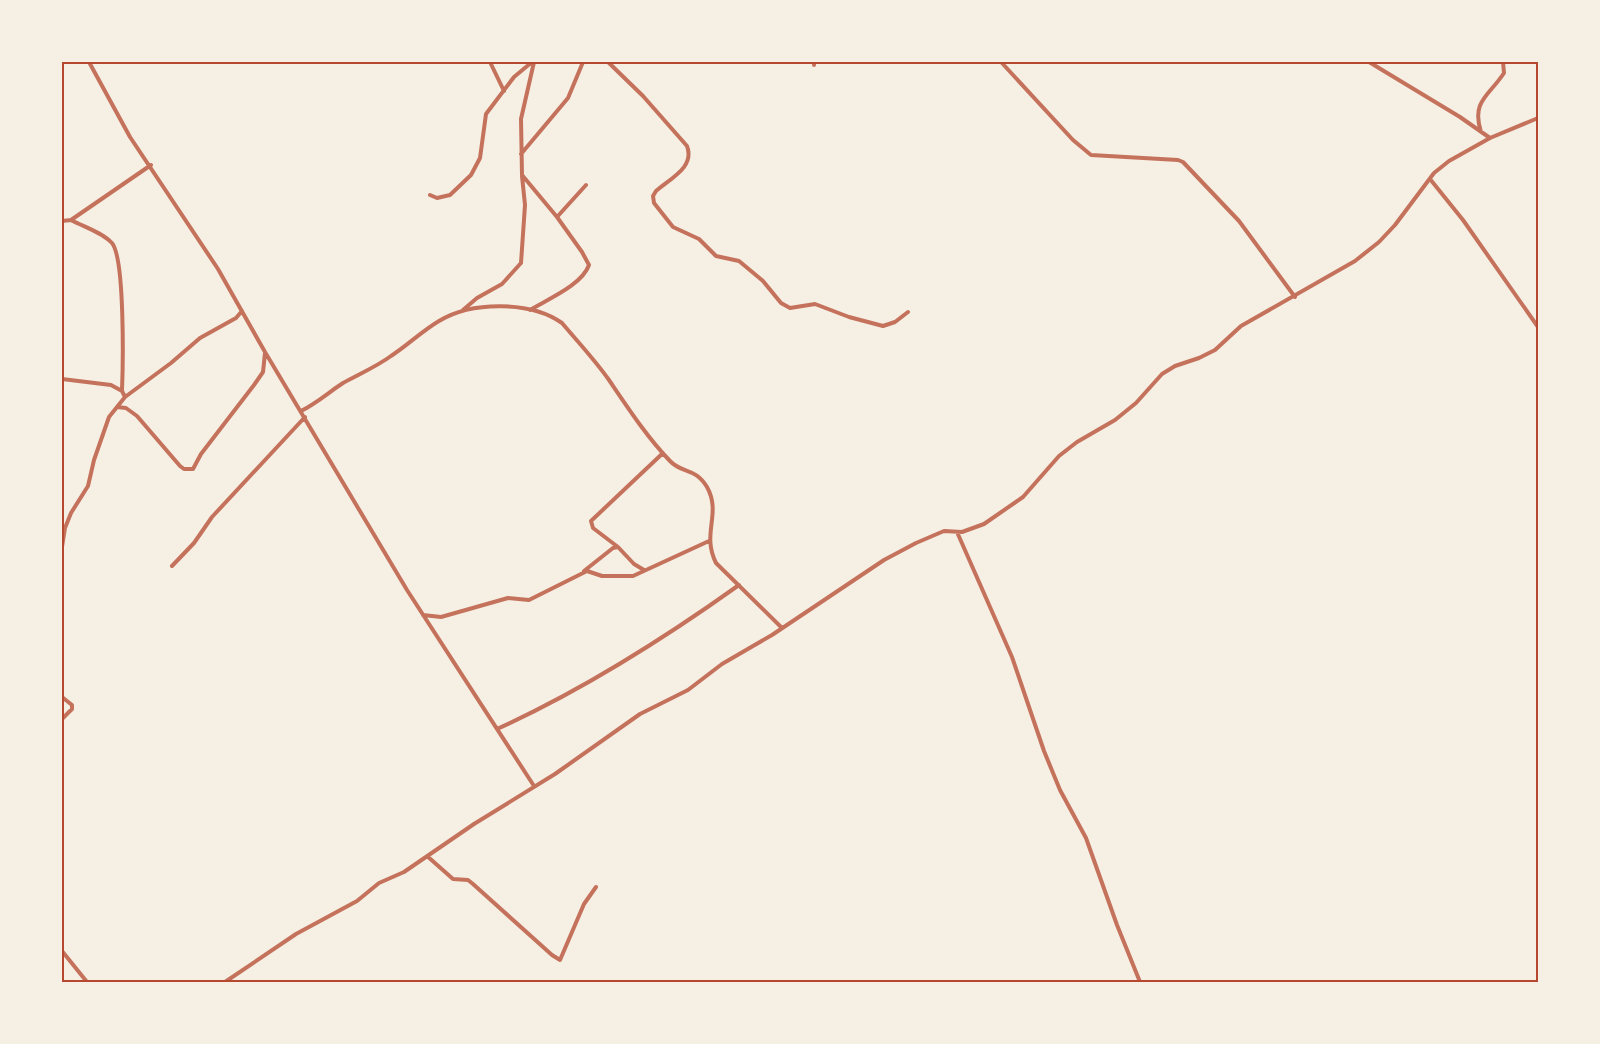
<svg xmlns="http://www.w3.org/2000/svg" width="1600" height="1044" font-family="Barlow,sans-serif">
<rect width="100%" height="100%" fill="#f6efe4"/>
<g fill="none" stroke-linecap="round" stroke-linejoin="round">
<!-- minor -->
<path stroke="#c5725c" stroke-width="4" d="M89 62 130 137 218 269 265 352 407 590 534 786
M490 62 504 91
M608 62 643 96 687 146C695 167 671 178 656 191L653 196 654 203 673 227 699 239 716 256 739 261 763 281 781 303 790 308 815 304 849 317 883 326 895 322 908 312
M1001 62 1073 140 1091 155 1178 160 1183 162 1239 221 1295 297
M1369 62 1460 117 1490 138
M814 65V62
M1481 132C1471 101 1489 96 1504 73L1503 62
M521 154 568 98 583 62
M1430 179 1463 220 1538 327
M430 195 437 198 450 195 471 175 480 158 486 114 514 77 532 62
M557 217 586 185
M62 221 71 220 151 165
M463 310 477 298 502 284 521 263 525 205 522 176
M530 310C548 299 582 285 589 265L582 252 557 217 522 175 521 119 534 62
M62 379 111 385 122 391
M125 397 171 363 200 338 236 318 242 311
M117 407 126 408 137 416 180 466 184 469H193L201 454 254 385 263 372 265 353
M301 411C317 403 329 392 343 383 359 374 376 367 391 356 408 345 422 331 439 321 472 301 531 301 562 323 578 342 595 360 609 380 628 408 647 437 670 461 682 474 695 467 707 487 722 514 701 533 716 563L782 628
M957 532 1012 657 1044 751 1060 790 1086 838 1117 925 1140 982
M62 547 65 528 71 513 88 486 94 460 109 417 125 397 122 391C123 366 125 259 112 243 102 232 84 227 71 220
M618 547 593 528 591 521 663 453
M172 566 194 543 212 517 305 417
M584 571 613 548 618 547 634 564 644 570
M423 615 441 617 508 598 529 600 587 571 602 576H633L709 541
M62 697 72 705V709L62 719
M497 729C583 690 662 640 739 585
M427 856 453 879 468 880 473 884 552 955 560 960 584 904 596 887
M62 951 87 982
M225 982 296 934 357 901 379 883 404 872 474 824 555 774 640 714 688 690 722 664 772 635 884 560 916 543 944 531 962 532 984 524 1023 497 1059 456 1077 442 1115 420 1136 403 1162 374 1175 366 1199 358 1215 350 1241 326 1355 261 1379 242 1395 225 1434 173 1449 161 1490 138 1538 118"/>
</g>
<!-- border -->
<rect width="1600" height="1044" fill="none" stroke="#f6efe4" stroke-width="126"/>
<rect x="63" y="63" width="1474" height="918" fill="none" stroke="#b5482f" stroke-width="2"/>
</svg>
